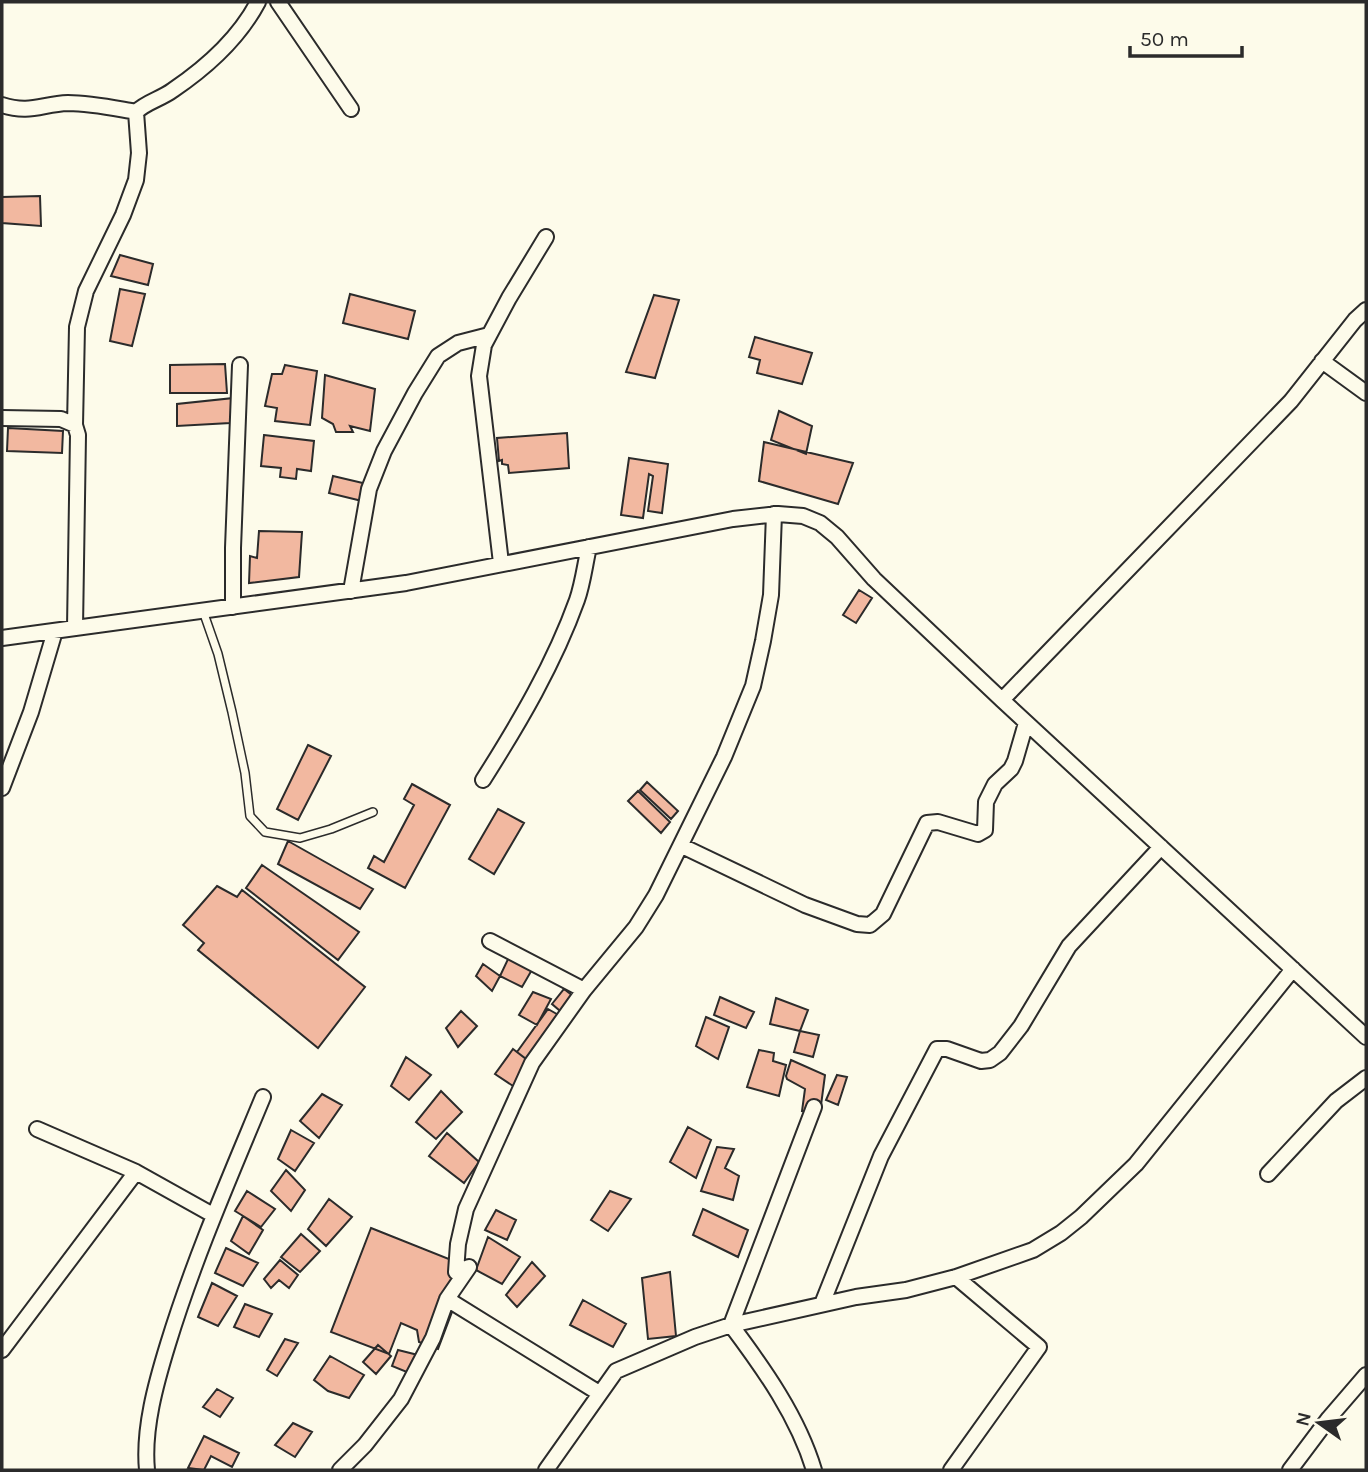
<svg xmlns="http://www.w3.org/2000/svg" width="1368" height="1472" font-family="Karla,sans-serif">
<rect width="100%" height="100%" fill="#fdfbea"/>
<!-- building -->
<path fill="#f2b8a0" stroke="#2b2b2b" stroke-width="2" d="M40 196 41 226 2 223V197Z
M120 255 153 264 148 285 111 276Z
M120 289 145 294 132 346 110 341Z
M350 294 415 311 408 339 343 323Z
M654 295 679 300 655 378 626 372Z
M755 337 812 353 802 384 757 373 760 360 749 357Z
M225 364 227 393H170V365Z
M285 365 317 371 310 425 275 421 277 408 265 406 272 374H282Z
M325 375 375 389 370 431 350 426 353 432H336L333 424 322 418Z
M234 398 230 423 177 426V404Z
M779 411 812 426 806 454 771 440Z
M8 428 63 431 62 453 7 451Z
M567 433 569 468 509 473 508 465 502 464V460L499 461 497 438Z
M264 435 314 441 311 471 297 469 296 479 280 477 281 468 261 466Z
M764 442 853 463 838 504 759 481Z
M629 458 668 464 662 513 648 511 653 476 649 474 643 518 621 515Z
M333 476 367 484 362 501 329 493Z
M259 531 302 532 299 577 249 583 250 556 257 558Z
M859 590 872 598 856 623 843 615Z
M308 745 331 756 298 820 277 809Z
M647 782 678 811 671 819 640 790Z
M412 784 450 805 405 888 368 868 374 856 384 862 414 805 404 799Z
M638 791 670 822 661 833 628 801Z
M498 809 524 823 494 874 469 859Z
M288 841 373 889 360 909 278 864Z
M262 865 359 932 338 960 246 888Z
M217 886 237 897 242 890 365 987 318 1048 198 950 204 943 183 925Z
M509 957 533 968 522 987 500 976Z
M483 964 500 976 492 991 476 976Z
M564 989 577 999 566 1016 552 1004Z
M533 992 551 999 537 1025 519 1015Z
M720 997 754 1012 746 1028 714 1015Z
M776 998 808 1010 800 1031 770 1024Z
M548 1009 562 1017 530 1062 517 1052Z
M461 1011 477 1026 458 1047 446 1028Z
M706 1017 729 1027 718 1059 696 1046Z
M800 1031 819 1035 813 1057 794 1052Z
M513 1049 530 1062 513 1086 495 1074Z
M759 1050 774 1053 773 1061 786 1065 779 1096 747 1087Z
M406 1057 431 1075 409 1100 391 1086Z
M791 1060 825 1075 820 1113 802 1111 805 1089 787 1079 786 1076Z
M837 1075 847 1077 838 1105 826 1100Z
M441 1091 462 1112 436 1139 416 1122Z
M322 1094 342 1105 319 1138 300 1121Z
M688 1127 711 1140 696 1178 670 1162Z
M291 1130 314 1143 295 1171 278 1159Z
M447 1133 479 1162 464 1183 429 1156Z
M717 1147 734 1149 725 1168 739 1176 733 1200 701 1191Z
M286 1170 305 1190 291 1211 271 1191Z
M247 1191 275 1209 261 1227 235 1211Z
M610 1191 631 1199 608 1231 591 1220Z
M329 1199 352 1217 326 1246 308 1229Z
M703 1209 748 1230 738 1257 693 1235Z
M496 1210 516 1220 507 1240 485 1230Z
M243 1216 263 1230 249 1254 231 1241Z
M371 1228 469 1267 438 1349 419 1342 417 1330 401 1323 389 1354 331 1332Z
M301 1234 320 1251 300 1272 281 1257Z
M488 1237 520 1257 502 1284 476 1270Z
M226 1248 258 1263 243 1286 215 1273Z
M280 1260 298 1275 289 1288 279 1280 271 1288 264 1279Z
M532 1262 545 1276 517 1307 506 1295Z
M670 1272 676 1336 648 1339 642 1278Z
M212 1283 237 1296 218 1326 198 1317Z
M583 1300 626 1324 613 1347 570 1325Z
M245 1304 272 1314 259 1337 234 1327Z
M285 1339 298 1343 277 1376 267 1370Z
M378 1345 391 1356 376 1374 363 1362Z
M398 1350 426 1357 419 1377 392 1366Z
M330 1356 364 1375 349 1398 328 1391 314 1380Z
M217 1389 233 1398 220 1417 203 1407Z
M293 1423 312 1432 295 1457 275 1445Z
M204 1436 239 1453 232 1467 211 1456 204 1470 188 1468Z"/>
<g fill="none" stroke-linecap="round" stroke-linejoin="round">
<!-- service casing -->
<g stroke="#2b2b2b" stroke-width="10">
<path id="service" d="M203 611 218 654 232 712 245 773 250 816 265 832 300 838 331 829 373 812"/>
</g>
<!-- minor casing -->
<g stroke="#2b2b2b" stroke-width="18">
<path id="minor" d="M278 2 351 109
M2 105C30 114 42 104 68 103 91 103 113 108 136 112
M1322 361 1366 393
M2 418 61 419 75 425 78 435 75 628
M75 425 77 327 86 291 123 215 136 180 139 153 136 112C146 102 161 99 173 90 207 67 239 38 258 2
M501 563 479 376 484 345 509 298 546 237
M351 591 369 489 384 451 415 393 438 356 458 343 489 335
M233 607V548L240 365
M2 638 406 583 733 519 778 514 803 516 820 523 837 537 874 579 1002 700 1366 1037
M1002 700 1291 401 1355 320 1366 310
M483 780C519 723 554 664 577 600 583 583 585 564 589 547
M2 788 31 712 55 631
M682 846 805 905 857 924 870 925 883 914 927 823 938 822 978 834 985 830 986 802 995 784 1011 769 1015 761 1026 723
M490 941 584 990
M37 1129 136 1172 213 1215
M1268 1174 1336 1101 1366 1078
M447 1299 599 1393
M822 1304 881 1156 937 1049H947L981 1061 990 1060 1000 1053 1021 1026 1069 946 1161 847
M2 1350 136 1172
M147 1470C143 1429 156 1383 168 1344 194 1259 229 1179 263 1097
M340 1470 365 1445 401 1399 433 1338 447 1299 469 1267 456 1272 458 1244 466 1209 532 1063 584 990 636 927 656 895 724 757 753 686 763 641 771 595 774 514
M546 1470 616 1371 695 1337 731 1325 856 1297 906 1290 956 1277 1033 1250 1061 1233 1081 1217 1136 1164 1293 969
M814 1470C798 1417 764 1369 731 1325L814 1107
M951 1470 1039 1347 956 1277
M1290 1470 1329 1418 1366 1375"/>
</g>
<!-- service -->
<use href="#service" stroke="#fdfbea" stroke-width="7"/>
<!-- minor -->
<use href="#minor" stroke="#fdfbea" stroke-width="14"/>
</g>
<!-- border -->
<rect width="1368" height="1472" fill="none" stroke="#2b2b2b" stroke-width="7"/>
<!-- north arrow -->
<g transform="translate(1319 1423) rotate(284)" stroke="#fdfbea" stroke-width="5" paint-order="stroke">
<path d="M0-5L12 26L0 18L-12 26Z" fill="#2b2b2b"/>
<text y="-10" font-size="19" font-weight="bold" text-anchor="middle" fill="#2b2b2b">N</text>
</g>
<!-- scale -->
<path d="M1130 46v10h112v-10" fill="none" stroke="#2b2b2b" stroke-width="3.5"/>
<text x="1140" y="46" font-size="21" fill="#2b2b2b" stroke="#fdfbea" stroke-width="5" paint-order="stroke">50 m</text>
</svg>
